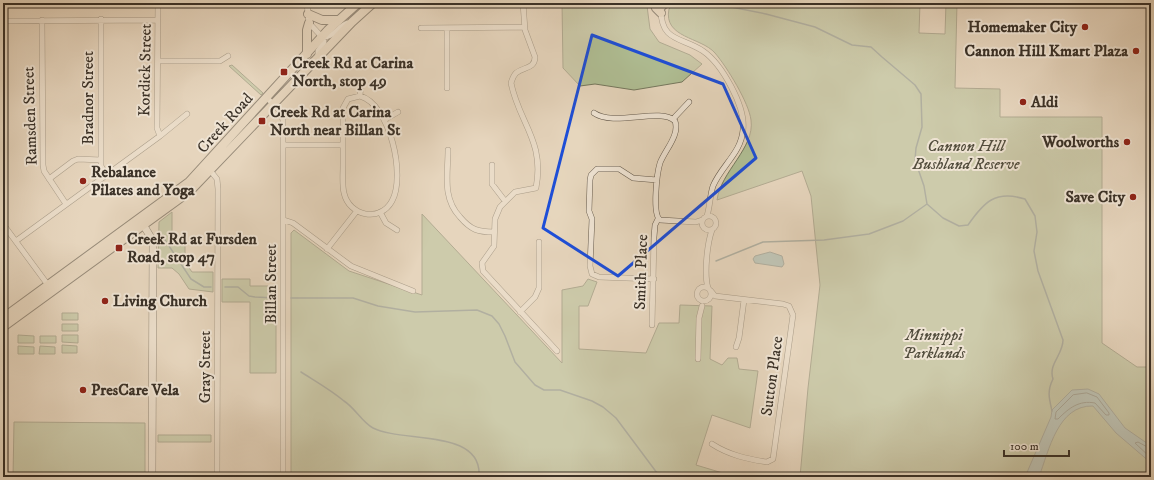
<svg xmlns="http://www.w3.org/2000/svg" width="1154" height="480" font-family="'IM FELL DW Pica',serif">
<rect width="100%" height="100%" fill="#e6d6bd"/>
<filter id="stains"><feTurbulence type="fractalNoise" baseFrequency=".005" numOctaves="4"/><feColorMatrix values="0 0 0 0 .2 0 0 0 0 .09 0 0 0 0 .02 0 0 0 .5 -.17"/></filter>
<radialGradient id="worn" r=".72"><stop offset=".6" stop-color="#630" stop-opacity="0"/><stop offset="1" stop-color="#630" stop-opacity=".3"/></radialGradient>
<!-- green -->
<path fill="#b0bf95" stroke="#75785e" d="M562 3H644L647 6 650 29 659 42 690 55 702 64 682 82 634 90 595 84 580 86 563 68Z
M683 3H920L919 33 945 34 946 3H957L955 88 1000 89V117H1102V343L1137 367H1151V477H800L808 388 820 285 811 196 802 171 717 200C721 171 755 148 751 120 749 103 727 67 715 53 701 37 663 38 669 9L672 6Z
M232 65 263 93 261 95 229 66Z
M172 212V238H185V262L192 272H213V292L189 289 179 274 172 268H158L159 222Z
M422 214 562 363V290L583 286 588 279 597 282 588 306H579V349L646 353 659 323H679L680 305 712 306 710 359 722 365 728 358H737L739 369 758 371 750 428 712 415 696 465 736 477H291V233L294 230 349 271 422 295Z
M222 279H250V286H276V373H250V302H222Z
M62 313H78V320H62Z
M62 324H78V331H62Z
M18 335 34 336V343H18Z
M62 335H78V343L62 342Z
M40 336H56V343H40Z
M62 345 77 346V353H62Z
M18 346 34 347V354H18Z
M40 346 55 347V354H39Z
M14 422 145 423V477H13Z
M158 435H211V442H158Z"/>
<!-- water -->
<path fill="#97b8b6" stroke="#72827d" d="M770 252 782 256 784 264 782 267 755 263 753 259 755 256Z
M1088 389 1099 394 1125 428 1151 446V463L1116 433 1093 406C1058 405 1049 450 1039 477H1025L1051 417 1052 410 1072 390Z"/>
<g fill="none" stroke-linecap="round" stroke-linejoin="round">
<!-- shore -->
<path stroke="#68746e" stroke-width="1" d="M1087 393 1097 397 1109 413V415H1106L1095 403C1079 400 1069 408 1058 419H1055L1056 412 1073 395Z
M1151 449 1138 442 1135 443 1151 458"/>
<!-- stream -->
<path stroke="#72827d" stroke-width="1.5" d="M711 3 766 14 815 27 852 45 871 47 882 57 915 85 921 94 922 127 916 148 915 160 924 186 927 204 943 218 959 226 968 225C984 202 995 190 1025 199L1035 216 1037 232 1034 251 1038 271 1063 340C1063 355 1048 364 1053 379 1047 391 1049 398 1052 411
M161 234 191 279 204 287H211
M716 261 763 242 824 240 869 234 903 221 927 204
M225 287H238L249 296 255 297 276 298
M291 298H353L378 306 415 312 477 310 492 316 499 324 505 336 515 362 535 385 544 390H560L592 401 603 407 616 418 660 477
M301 372C315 381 331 390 344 401 355 408 362 422 373 428 402 443 483 428 479 477"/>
<!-- street casing -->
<g stroke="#655a4c" stroke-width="6">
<path id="street" d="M158 3 157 128 160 136
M307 3 309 23 322 37
M523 3 525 30 535 57C535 69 523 67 516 73 513 76 512 80 511 83 519 123 545 141 536 188L515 192 500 207 495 219 494 246 482 263 483 271 557 351
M661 10C661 42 682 37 703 51 722 64 746 107 743 130 741 153 722 165 713 186 710 195 710 206 707 216
M101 19V166L106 175
M42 20 43 165 44 171 66 204
M3 21 158 20
M421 28 524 27
M322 37C334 38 338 26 348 23
M318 58V51L324 42 322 37
M158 61H220L228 56
M447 88V28
M360 96C390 104 406 176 392 201 380 223 349 216 344 193 342 185 343 175 343 166 343 147 343 127 343 108L348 99Z
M360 96 361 81
M267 98 280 111 283 120V477
M594 113C614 127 660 107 675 121 680 135 665 150 660 163 657 173 652 214 660 220L696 222 702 220
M673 119 689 102
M384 120 398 112
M283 145H343
M448 150C448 174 442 198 460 217 471 230 478 232 494 232
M492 165V184L505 201
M209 169 217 179 218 189 217 477
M49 179 73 161 78 159 101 160
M380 212 386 223 397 230
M702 223a7 7 0 1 1 14 0a7 7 0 1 1-14 0Z
M284 220 293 223 351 266 413 291
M3 224 48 285
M16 241 160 136 187 114
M327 249 356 212
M654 279 599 277 592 274 590 266 592 219 589 211 590 180 591 175 597 169H619L633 178 657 180
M697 294a7 7 0 1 1 14 0a7 7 0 1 1-14 0Z
M708 288C704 274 707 244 712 230
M711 291 715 296 783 304 789 306 793 315 773 459 767 462C747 459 729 455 712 444
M520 312 535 297 539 288V242
M652 325 654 237 655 225 658 219
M736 347 739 338 744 300
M698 359 699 318 702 306"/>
</g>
<!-- secondary casing -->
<g stroke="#3a3127" stroke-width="8">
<path id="secondary" d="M141 221 150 236 153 244 152 477"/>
</g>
<!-- primary casing -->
<g stroke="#3a3127" stroke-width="10">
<path id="primary" d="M654 3 656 8 661 13
M661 7 665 3
M308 14 322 20H338
M307 54V30L309 23
M3 318 189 182 328 30 358 3
M3 327 190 191 352 22 373 3"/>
</g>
<!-- street -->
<use href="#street" stroke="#efe4d4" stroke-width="5"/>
<!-- secondary -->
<use href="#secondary" stroke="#efe4d4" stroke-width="7"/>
<!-- primary -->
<use href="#primary" stroke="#e6d6bd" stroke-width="8"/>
</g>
<!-- marked area -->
<path d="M0 0H1154V480H0ZM592 35 723 84 756 158 618 276 543 228Z" fill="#e6d6bd" fill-opacity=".55" fill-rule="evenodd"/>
<path fill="none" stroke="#1d4ed8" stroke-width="3" stroke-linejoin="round" d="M592 35 723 84 756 158 618 276 543 228Z"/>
<!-- markers -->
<g fill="#8f2418" stroke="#efe4d4" stroke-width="1.5">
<circle cx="1085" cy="27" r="4"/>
<circle cx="1136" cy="51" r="4"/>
<rect x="280" y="68" width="8" height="8" rx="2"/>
<circle cx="1023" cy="102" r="4"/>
<rect x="258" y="117" width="8" height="8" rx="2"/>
<circle cx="1127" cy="142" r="4"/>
<circle cx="83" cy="181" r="4"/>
<circle cx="1133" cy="197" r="4"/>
<rect x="115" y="244" width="8" height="8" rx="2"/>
<circle cx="105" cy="301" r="4"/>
<circle cx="83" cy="390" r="4"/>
</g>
<g text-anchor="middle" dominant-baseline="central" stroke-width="4" stroke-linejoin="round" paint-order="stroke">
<!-- poi labels -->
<g font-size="16" font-weight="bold" fill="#3a3127" stroke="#efe4d4" text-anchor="start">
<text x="1077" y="27" text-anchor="end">Homemaker City</text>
<text x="1128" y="51" text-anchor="end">Cannon Hill Kmart Plaza</text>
<text x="292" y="63">Creek Rd at Carina<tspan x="292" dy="18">North, stop 49</tspan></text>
<text x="1031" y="102">Aldi</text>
<text x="270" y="112">Creek Rd at Carina<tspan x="270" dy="18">North near Billan St</tspan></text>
<text x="1119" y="142" text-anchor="end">Woolworths</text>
<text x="91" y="172">Rebalance<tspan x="91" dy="18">Pilates and Yoga</tspan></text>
<text x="1125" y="197" text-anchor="end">Save City</text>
<text x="127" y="239">Creek Rd at Fursden<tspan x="127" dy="18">Road, stop 47</tspan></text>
<text x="113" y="301">Living Church</text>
<text x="91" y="390">PresCare Vela</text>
</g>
<!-- street labels -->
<g font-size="16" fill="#3a3127" stroke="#efe4d4">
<text transform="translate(145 70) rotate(-89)">Kordick Street</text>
<text transform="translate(88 98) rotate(-90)">Bradnor Street</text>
<text transform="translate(30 116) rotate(-92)">Ramsden Street</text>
<text transform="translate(225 123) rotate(-48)">Creek Road</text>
<text transform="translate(641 272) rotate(-88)">Smith Place</text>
<text transform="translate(271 284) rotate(-90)">Billan Street</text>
<text transform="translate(205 367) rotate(-90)">Gray Street</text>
<text transform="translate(772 376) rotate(-82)">Sutton Place</text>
</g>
<!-- park labels -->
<g font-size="16" font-style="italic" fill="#524d3d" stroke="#efe4d4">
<text x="966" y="146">Cannon Hill<tspan x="966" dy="18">Bushland Reserve</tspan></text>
<text x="934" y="335">Minnippi<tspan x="934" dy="18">Parklands</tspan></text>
</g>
</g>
<!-- margin -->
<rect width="1154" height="480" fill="none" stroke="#e6d6bd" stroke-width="16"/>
<rect x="4" y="4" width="1146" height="472" fill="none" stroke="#3a3127" stroke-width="2"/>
<rect x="8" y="8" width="1138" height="464" fill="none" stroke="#3a3127"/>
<!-- scale -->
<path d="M1004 450v6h65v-6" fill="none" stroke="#3a3127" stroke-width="2"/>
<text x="1010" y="450" font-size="12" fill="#3a3127" stroke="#efe4d4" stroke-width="3" paint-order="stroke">100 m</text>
<rect width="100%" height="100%" filter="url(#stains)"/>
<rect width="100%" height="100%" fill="url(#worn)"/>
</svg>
